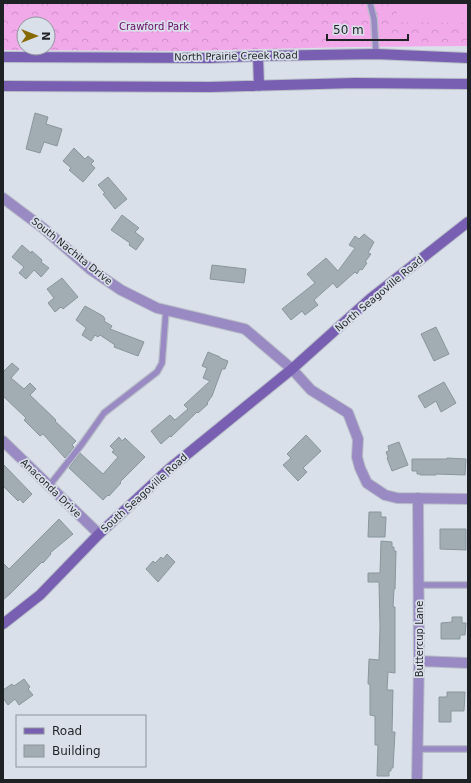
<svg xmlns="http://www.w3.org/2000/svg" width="471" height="783" font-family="'DejaVu Sans',sans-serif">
<defs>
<pattern id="forest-crowns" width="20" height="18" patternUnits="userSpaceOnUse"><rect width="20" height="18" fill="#f2a9ea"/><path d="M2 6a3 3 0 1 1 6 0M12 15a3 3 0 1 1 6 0" fill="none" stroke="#cf91c9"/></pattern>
</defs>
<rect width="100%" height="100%" fill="#d9e0ea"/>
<!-- forest -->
<path fill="url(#forest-crowns)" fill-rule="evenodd" d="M3 3H468V46L351 47 187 51 3 50ZM24 24H48V48H24Z"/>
<!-- garden -->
<path fill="#f2a9ea" d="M397 3H468V23L397 22Z"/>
<!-- building -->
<path fill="#a1adb3" stroke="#89969b" d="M35 113 48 117 46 124 62 129 57 146 44 142 40 153 26 149Z
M74 148 85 159 88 156 94 161 91 164 95 168 83 182 69 170 71 168 63 161Z
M108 177 127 199 115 209 103 194 105 193 98 185Z
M122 215 139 228 135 232 144 239 136 250 129 245 130 243 111 230Z
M364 234 374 242 368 253 371 254 365 262 367 263 362 270 360 269 357 274 355 272 337 288 333 283 314 300 318 305 305 315 302 311 291 320 282 309 315 283 307 274 326 258 338 271 355 248 349 245 355 236 359 239Z
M22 245 31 253 32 251 42 260 41 262 49 268 41 277 34 270 26 279 19 273 24 267 12 257Z
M212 265 246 269 244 283 210 279Z
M62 278 78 297 63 309 61 307 55 312 48 303 54 298 47 289Z
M85 306 103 316 105 319 104 321 112 326 110 329 144 342 138 356 114 347 115 345 100 335 98 337 95 335 91 341 82 335 86 328 76 320Z
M436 327 449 354 434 361 421 334Z
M208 352 220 357V358L228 361 225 369H222L212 396 207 403 208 404 198 413 197 412 171 437 170 436 161 444 151 431 170 415 175 420 188 409 184 405 210 381 203 378 207 368 202 366Z
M12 363 19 369 11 378 24 389 30 383 36 389 30 395 56 420 55 421 76 441 72 445 74 447 65 458 43 434 40 436 24 420 26 418 3 396V370L4 371Z
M444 382 456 403 441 412 436 401 425 408 418 396Z
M306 435 321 451 303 468 307 472 298 481 283 465 291 458 287 454Z
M119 437 122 441 125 438 145 457 120 482 121 483 109 496 108 495 103 500 69 468 80 453 103 474 118 457 112 452 114 450 110 446Z
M399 442 408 465 392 471 387 458 388 457 386 452 389 451 388 446Z
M447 458 466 459 465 475 436 474V475H420V474H417V471H412V459H447Z
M3 464 32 494 23 503 20 499 18 501 3 486Z
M369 512H381V517H386L385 537H368Z
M59 519 73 534 50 553 51 554 43 563 42 562 11 593 3 600V563L9 569Z
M440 529H466V550L440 549Z
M381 541 392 542V547H394V551H396L395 589H394L393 607H395V673L388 672 387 690H393L392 732H395L393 768H391V771H389V776H377L378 745H375V716L370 715V684H368L369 659 379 660 380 627 379 582H368V573H380Z
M167 554 175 562 158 582 146 569 153 561 155 563 161 557 163 559Z
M452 617H462V623H466L465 635H460V639H441V623L452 622Z
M24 679 30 687 28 689 33 695 19 705 15 699 8 705 3 698V690L12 684 14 686Z
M447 692H465L464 711H451V722H439V697H447Z"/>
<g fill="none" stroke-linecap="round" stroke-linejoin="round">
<!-- lane casing -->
<g stroke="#b8bec7" stroke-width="8">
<path id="lane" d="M370 3 374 19 376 54
M49 486 82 444 104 413 157 372 162 363 166 310
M418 585H468
M418 749H468"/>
</g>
<!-- street casing -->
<g stroke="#b8bec7" stroke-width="12">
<path id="street" d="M3 198 43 228 90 269 121 290 157 308 245 329 292 369 311 390 348 413 358 439 357 457 360 468 367 483 385 495 397 498 468 499
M3 441 99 534
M419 661 468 663
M417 780 419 661 418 498"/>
</g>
<!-- secondary casing -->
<g stroke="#b8bec7" stroke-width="12">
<path id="secondary" d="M258 56 259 86
M3 57 210 58 258 56 376 54 468 58
M3 86 210 87 355 83 468 84
M3 624 40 595 99 534 169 469 292 369 370 299 468 222"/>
</g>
<!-- lane -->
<use href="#lane" stroke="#998ac3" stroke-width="5.5"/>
<!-- street -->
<use href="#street" stroke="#998ac3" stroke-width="10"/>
<!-- secondary -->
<use href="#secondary" stroke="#785fb2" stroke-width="10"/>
</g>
<g text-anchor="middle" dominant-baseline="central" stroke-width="3.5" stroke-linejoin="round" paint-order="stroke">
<!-- park labels -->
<g font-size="10" fill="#660762" stroke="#d9e0ea">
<text x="154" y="26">Crawford Park</text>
</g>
<!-- street labels -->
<g font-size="10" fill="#1f2225" stroke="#d9e0ea">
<text transform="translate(236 56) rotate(-1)">North Prairie Creek Road</text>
<text transform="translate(72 251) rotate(39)">South Nachita Drive</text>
<text transform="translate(379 294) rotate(-40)">North Seagoville Road</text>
<text transform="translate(51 488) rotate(44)">Anaconda Drive</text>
<text transform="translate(144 493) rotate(-42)">South Seagoville Road</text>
<text transform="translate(419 639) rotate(-90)">Buttercup Lane</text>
</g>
</g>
<!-- border -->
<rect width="471" height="783" fill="none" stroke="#1f2225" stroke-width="8"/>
<!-- legend -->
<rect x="16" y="715" width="130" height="52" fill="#d9e0ea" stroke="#8f949b"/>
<rect x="24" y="728" width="20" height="6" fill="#785fb2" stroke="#8f949b"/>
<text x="52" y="735" font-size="12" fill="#1f2225">Road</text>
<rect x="24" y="745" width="20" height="12" fill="#a1adb3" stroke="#8f949b"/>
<text x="52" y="755" font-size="12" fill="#1f2225">Building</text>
<!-- north arrow -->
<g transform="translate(36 36) rotate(90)"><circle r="19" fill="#d9e0ea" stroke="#8f949b"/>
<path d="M0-3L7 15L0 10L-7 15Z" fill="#866903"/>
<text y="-6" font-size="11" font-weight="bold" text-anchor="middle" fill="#1f2225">N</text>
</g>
<!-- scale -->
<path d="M327 34v6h81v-6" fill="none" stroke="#1f2225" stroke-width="2"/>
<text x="333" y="34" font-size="12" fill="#1f2225" stroke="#d9e0ea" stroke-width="3" paint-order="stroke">50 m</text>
</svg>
